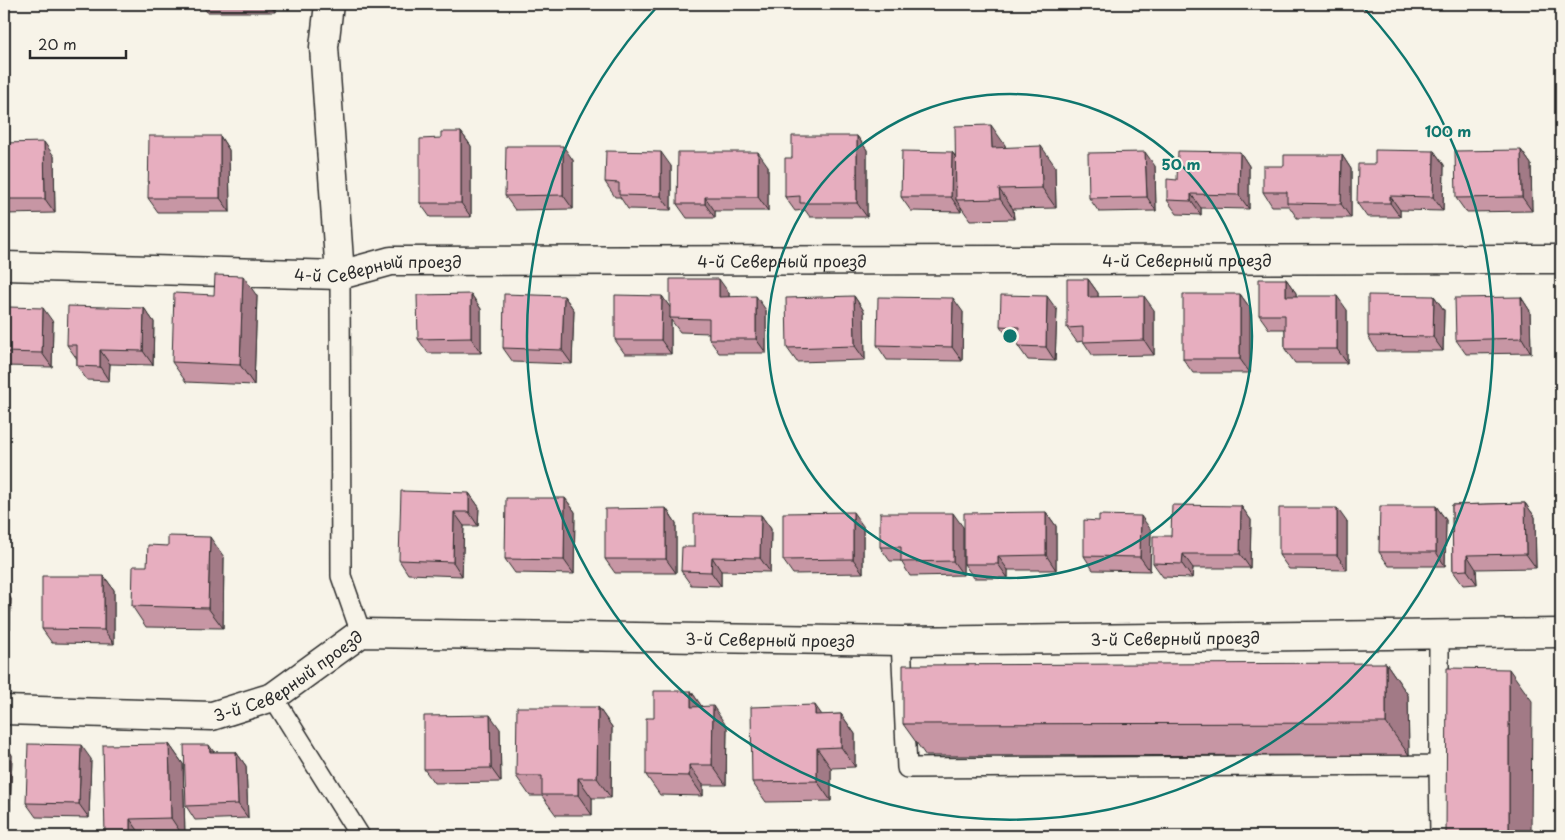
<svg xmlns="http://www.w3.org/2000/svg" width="1565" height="840" font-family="'Playpen Sans',sans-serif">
<rect width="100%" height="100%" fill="#f7f3e8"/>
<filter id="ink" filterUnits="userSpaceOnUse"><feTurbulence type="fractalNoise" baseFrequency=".02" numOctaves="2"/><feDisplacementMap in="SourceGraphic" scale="10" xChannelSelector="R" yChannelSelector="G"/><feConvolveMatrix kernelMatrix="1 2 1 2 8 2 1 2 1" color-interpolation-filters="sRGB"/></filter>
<g filter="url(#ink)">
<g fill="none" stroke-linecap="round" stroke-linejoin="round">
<!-- lane casing -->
<g stroke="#2b2b2b" stroke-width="22">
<path id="lane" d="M340 275 341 576 361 633
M1439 635V765
M901 641 907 768 1439 765 1440 836
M273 697 360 836"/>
</g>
<!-- street casing -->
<g stroke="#2b2b2b" stroke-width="31">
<g id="street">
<path d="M329 4 324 47 340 275"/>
<path id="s1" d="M4 266 340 275 391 261 1561 259"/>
<path id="s2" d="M4 710 212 716 273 697 361 633 901 641 1561 633"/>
</g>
</g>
<!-- lane -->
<use href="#lane" stroke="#f7f3e8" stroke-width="19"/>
<!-- street -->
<use href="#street" stroke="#f7f3e8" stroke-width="28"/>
</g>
<!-- wall -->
<path fill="#c796a4" stroke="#2b2b2b" d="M201 4H275V12H207Z
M461 132 471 146V217H430L420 203 441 138Z
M220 136 229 150 230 212H158L148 198Z
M857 136 867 150V217H810L805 210 795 211 785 197 792 158Z
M4 143 54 156 55 213 4 214Z
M1005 145V147L1055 166 1056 208 1013 209 1014 219 970 220 961 207V212L911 211 901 197 952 152 955 156Z
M1521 150 1531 164 1532 211 1466 212 1456 198Z
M1434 151 1444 165 1443 211 1400 210V217H1367L1357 203 1375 164Z
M1240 152 1249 166V209L1201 208V215L1177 214 1167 200 1177 180Z
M1342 155 1351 169V218H1297L1289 206H1272L1263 192 1284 166Z
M573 160V209L515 210 505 196Z
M671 166V210L628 209 620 197H615L605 182Z
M768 166V211H715V218H687L677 204Z
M1155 166 1156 211 1099 212 1089 198Z
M1088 279 1098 293V297L1154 310V355L1093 356 1083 341 1077 342 1067 328Z
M1286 279 1296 293V296L1347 310V363H1295L1285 349V329H1269L1259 315Z
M729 293V297L766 310V353H719L709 339V333L680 332 671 320V354H625L615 340 662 296 670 308Z
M471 294 481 309V353H428L418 339Z
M1240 294 1250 308V373H1193L1183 359Z
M257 296 254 385 186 382 172 362Z
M564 296 574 310 572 364 513 362 503 348Z
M854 296 864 311 865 360 797 362 787 348Z
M1434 296 1444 310 1443 351H1377L1368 336Z
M1521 297 1530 311 1531 353 1466 354 1456 340Z
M144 308 154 322 153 365 110 364 109 381 87 380 77 366V359L67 345Z
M1057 310 1055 361 1028 360 1018 346V341L1010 340 1000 326Z
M963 312 962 361 887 360 877 345Z
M4 314 53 322 52 367 4 366Z
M469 493 479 507 478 526H464L462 576 408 574 399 560Z
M565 498 575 512 574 574 515 573 505 559Z
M1525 503 1535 517 1536 568 1476 569 1477 584 1463 585 1453 571 1452 505Z
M1241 506 1251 520 1250 568H1193L1192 578 1163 577 1153 563 1171 536Z
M1436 506 1446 520 1445 566H1389L1379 552Z
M666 508 676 523V573H615L605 559Z
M1046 512 1056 526V570H1008V578H974L964 564Z
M761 515 771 529 770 572 721 571V586L691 585 681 571 694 547Z
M1347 522V570L1289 569 1279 555Z
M863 526V573L793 574 783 560Z
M963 527V575L910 576 901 561H890L880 547Z
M1151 530 1150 571 1093 570 1084 556Z
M224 557 223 628 146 627 132 606 147 566Z
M104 576 114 590V644L52 643 42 629Z
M4 589 11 599 10 629H4Z
M1386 663 1408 695 1409 755 926 756 903 724Z
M691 691 702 707 727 727 726 785H703V796L660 795 646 775 654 718Z
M598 707 612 727 611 798H592V815H556L542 796H530L516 776Z
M841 714 855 734V767L831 768V801L766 802 752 782 821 715Z
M500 729 501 782 434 783 424 769Z
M4 743 12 755 10 816H4Z
M169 744 183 764 185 836H105Z
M214 752H236L246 766 248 818 195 820 186 806Z
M91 759 89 818 36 817 26 803Z"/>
<!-- shaded-wall -->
<path fill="#a27a86" stroke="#2b2b2b" d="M269 4H275V12Z
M991 125 1005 145 1006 168 992 148Z
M461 132 471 146V217L461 203Z
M220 136 229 150 230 212 220 198Z
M857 136 867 150V217L857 203Z
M44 142 54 156 55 213 45 199Z
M563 146 573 160V209L563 195Z
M1041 146 1055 166 1056 208 1042 188Z
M1521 150 1531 164 1532 211 1522 197Z
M1434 151 1444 165 1443 211 1433 197Z
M661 152 671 166V210L661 196Z
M758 152 768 166V211L758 197Z
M952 152 962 166 956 200 961 207V212L951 197Z
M1145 152 1155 166 1156 211 1147 197Z
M1240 152 1249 166V209L1239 195Z
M1342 155 1351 169V218L1341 204Z
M999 189 1013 209 1014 219 1000 199Z
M1191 194 1201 208V215L1191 201Z
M1390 196 1400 210V217L1390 203Z
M705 197 715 211V218L705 204Z
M243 276 257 296 254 385 240 365Z
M719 279 729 293V311L719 297Z
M1088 279 1098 293V311L1088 297Z
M1286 279 1296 293V310L1286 296Z
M471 294 481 309V353L471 338Z
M1240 294 1250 308V373L1240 359Z
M564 296 574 310 572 364 562 350Z
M662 296 672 310 670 318 671 320V354L661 340Z
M756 296 766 310V353L756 339Z
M854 296 864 311 865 360 855 346Z
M1047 296 1057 310 1055 361 1046 347Z
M1144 296 1154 310V355L1144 340Z
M1337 296 1347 310V363L1337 349Z
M1434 296 1444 310 1443 351 1433 337Z
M1521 297 1530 311 1531 353 1522 338Z
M953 298 963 312 962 361 952 347Z
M43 308 53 322 52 367 42 353Z
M144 308 154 322 153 365 143 351Z
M100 350 110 364 109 381 100 367Z
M469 493 479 507 478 526 469 512Z
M565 498 575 512 574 574 564 560Z
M1525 503 1535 517 1536 568 1526 554Z
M1241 506 1251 520 1250 568 1240 554Z
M1436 506 1446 520 1445 566 1436 552Z
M666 508 676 523V573L666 559Z
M1337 508 1347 522V570L1337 555Z
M454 512 464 526 462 576 453 562Z
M853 512 863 526V573L853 559Z
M1046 512 1056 526V570L1046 555Z
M953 513 963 527V575L953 561Z
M761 515 771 529 770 572 760 558Z
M1141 516 1151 530 1150 571 1140 557Z
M210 537 224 557 223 628 208 608Z
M1183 554 1193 568 1192 578 1182 564Z
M1467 555 1476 569 1477 584 1467 570Z
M998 556 1008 570V578L998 564Z
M712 557 721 571V586L711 572Z
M104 576 114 590V644L104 630Z
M4 589 11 599 10 629 4 621Z
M1386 663 1408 695 1409 755 1386 723Z
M1509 669 1532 701 1531 836H1509Z
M691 691 705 711 691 707Z
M815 705 829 725 815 715Z
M713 706 727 727 726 785 712 765Z
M598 707 612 727 611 798 597 778Z
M841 714 855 734V767L841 747Z
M490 715 500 729 501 782 491 768Z
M4 743 12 755 10 816 4 807Z
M169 744 183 764 185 836H183L171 818Z
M81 745 91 759 89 818 79 804Z
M209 745 219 759 210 752Z
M817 748 831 768V801L817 781Z
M236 752 246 766 248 818 238 804Z
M689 765 703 785V796L689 776Z
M578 778 592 798V815L578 795Z
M130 819 142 836H130Z"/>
<!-- building -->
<path fill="#e7aebf" stroke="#2b2b2b" d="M991 125 992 148 1041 146 1042 188 999 189 1000 199 956 200 955 126Z
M441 132H461V203H420V139L441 138Z
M149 136H220V198H148Z
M792 136H857V203H800V196L785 197V158H792Z
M44 142 45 199H4V143Z
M506 146H563V195L505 196Z
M1375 150 1434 151 1433 197 1390 196V203H1357L1358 164H1375Z
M1521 150 1522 197 1456 198 1455 151Z
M606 151 661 152V196L619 195V183L605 182Z
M902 151 952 152 951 197H901Z
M1178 151 1240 152 1239 195 1191 194V201L1167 200V179L1177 180Z
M678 152H758V197H705V204H677Z
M1145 152 1147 197 1089 198 1088 153Z
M1284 155H1342L1341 204 1287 203V192H1263V166H1284Z
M215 275 243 276 240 365 172 362 174 293 214 295Z
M670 279H719V297L756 296V339H709V319L670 318Z
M1067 279H1088V297L1144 296V340L1083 342V327L1067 328Z
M1259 279H1286V296H1337V349H1285V315H1259Z
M471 294V338L418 339 417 295Z
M504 294 564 296 562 350 503 348Z
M1183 294H1240V359H1183Z
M615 295 662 296 661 340H615Z
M1001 295 1047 296 1046 347 1018 346 1019 327 1000 326Z
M1368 295 1434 296 1433 337 1368 336Z
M854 296 855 346 787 348 786 298Z
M878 297 953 298 952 347 877 345Z
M1521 297 1522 338 1456 340 1455 298Z
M68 306 144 308 143 351 100 350V367L77 366V345H67Z
M8 307 43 308 42 353 4 352V314H8Z
M401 491 469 493V512H454L453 562 399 560Z
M506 498H565L564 560 505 559Z
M1525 503 1526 554 1467 555V570L1453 571 1452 505Z
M1172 505 1241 506 1240 554H1183L1182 564 1153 563V536H1171Z
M1380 506H1436V552H1379Z
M666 508V559H605V509Z
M1279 508H1337V555H1279Z
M853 512V559L783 560V513Z
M1046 512V555L998 556V564H964V513Z
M880 513H953V561L901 562V547H880Z
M694 514 761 515 760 558 712 557 711 572 681 571 682 547H694Z
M1099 515 1141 516 1140 557 1084 556V520L1099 521Z
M168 536 210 537 208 608 132 606 133 566H147L148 545 168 546Z
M42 576H104V630L42 629Z
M1386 663V723L903 724V665Z
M1447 668 1509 669V836H1446Z
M654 691H691V707L713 706 712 765H689V776L646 775V718H654Z
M815 705V715L841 714V747L817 748V781L752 782 751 707Z
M517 707H598L597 778H578V795H542V776H516Z
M490 715 491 768 424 769V716Z
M28 744 81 745 79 804 26 803Z
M169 744 171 818 130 819V836H105L103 745Z
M184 745H209L210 752H236L238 804 186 806Z
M949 833V836H924V834Z"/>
</g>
<!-- distance rings -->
<g fill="none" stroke="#0f766e" stroke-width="2.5">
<circle cx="1010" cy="336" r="242"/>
<path d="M1363 7A483 483 0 1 1 657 7"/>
</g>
<g text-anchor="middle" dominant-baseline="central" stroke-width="4" stroke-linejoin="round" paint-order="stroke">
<!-- street labels -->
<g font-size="16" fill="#2b2b2b" stroke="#f7f3e8">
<text stroke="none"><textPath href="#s1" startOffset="1185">4-й Северный проезд</textPath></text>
<text stroke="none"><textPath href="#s1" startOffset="780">4-й Северный проезд</textPath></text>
<text stroke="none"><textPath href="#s1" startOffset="375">4-й Северный проезд</textPath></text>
<text stroke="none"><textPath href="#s2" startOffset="1195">3-й Северный проезд</textPath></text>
<text stroke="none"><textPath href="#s2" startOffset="790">3-й Северный проезд</textPath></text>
<text stroke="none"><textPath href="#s2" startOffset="295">3-й Северный проезд</textPath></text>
</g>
</g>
<circle cx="1010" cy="336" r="8" fill="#0f766e" stroke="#f7f3e8" stroke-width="2.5"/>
<g font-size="15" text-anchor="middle" font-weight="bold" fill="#0f766e" stroke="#f7f3e8" stroke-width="4" stroke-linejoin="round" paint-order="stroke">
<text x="1448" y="137">100 m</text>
<text x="1181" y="170">50 m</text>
</g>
<!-- margin -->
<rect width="1565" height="840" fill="none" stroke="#f7f3e8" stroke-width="20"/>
<rect x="10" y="10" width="1545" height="820" fill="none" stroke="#2b2b2b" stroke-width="2" filter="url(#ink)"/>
<!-- scale -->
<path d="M30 50v8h96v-8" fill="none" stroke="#2b2b2b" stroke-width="2.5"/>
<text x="38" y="50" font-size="15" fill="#2b2b2b" stroke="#f7f3e8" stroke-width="4" paint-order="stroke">20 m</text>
</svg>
